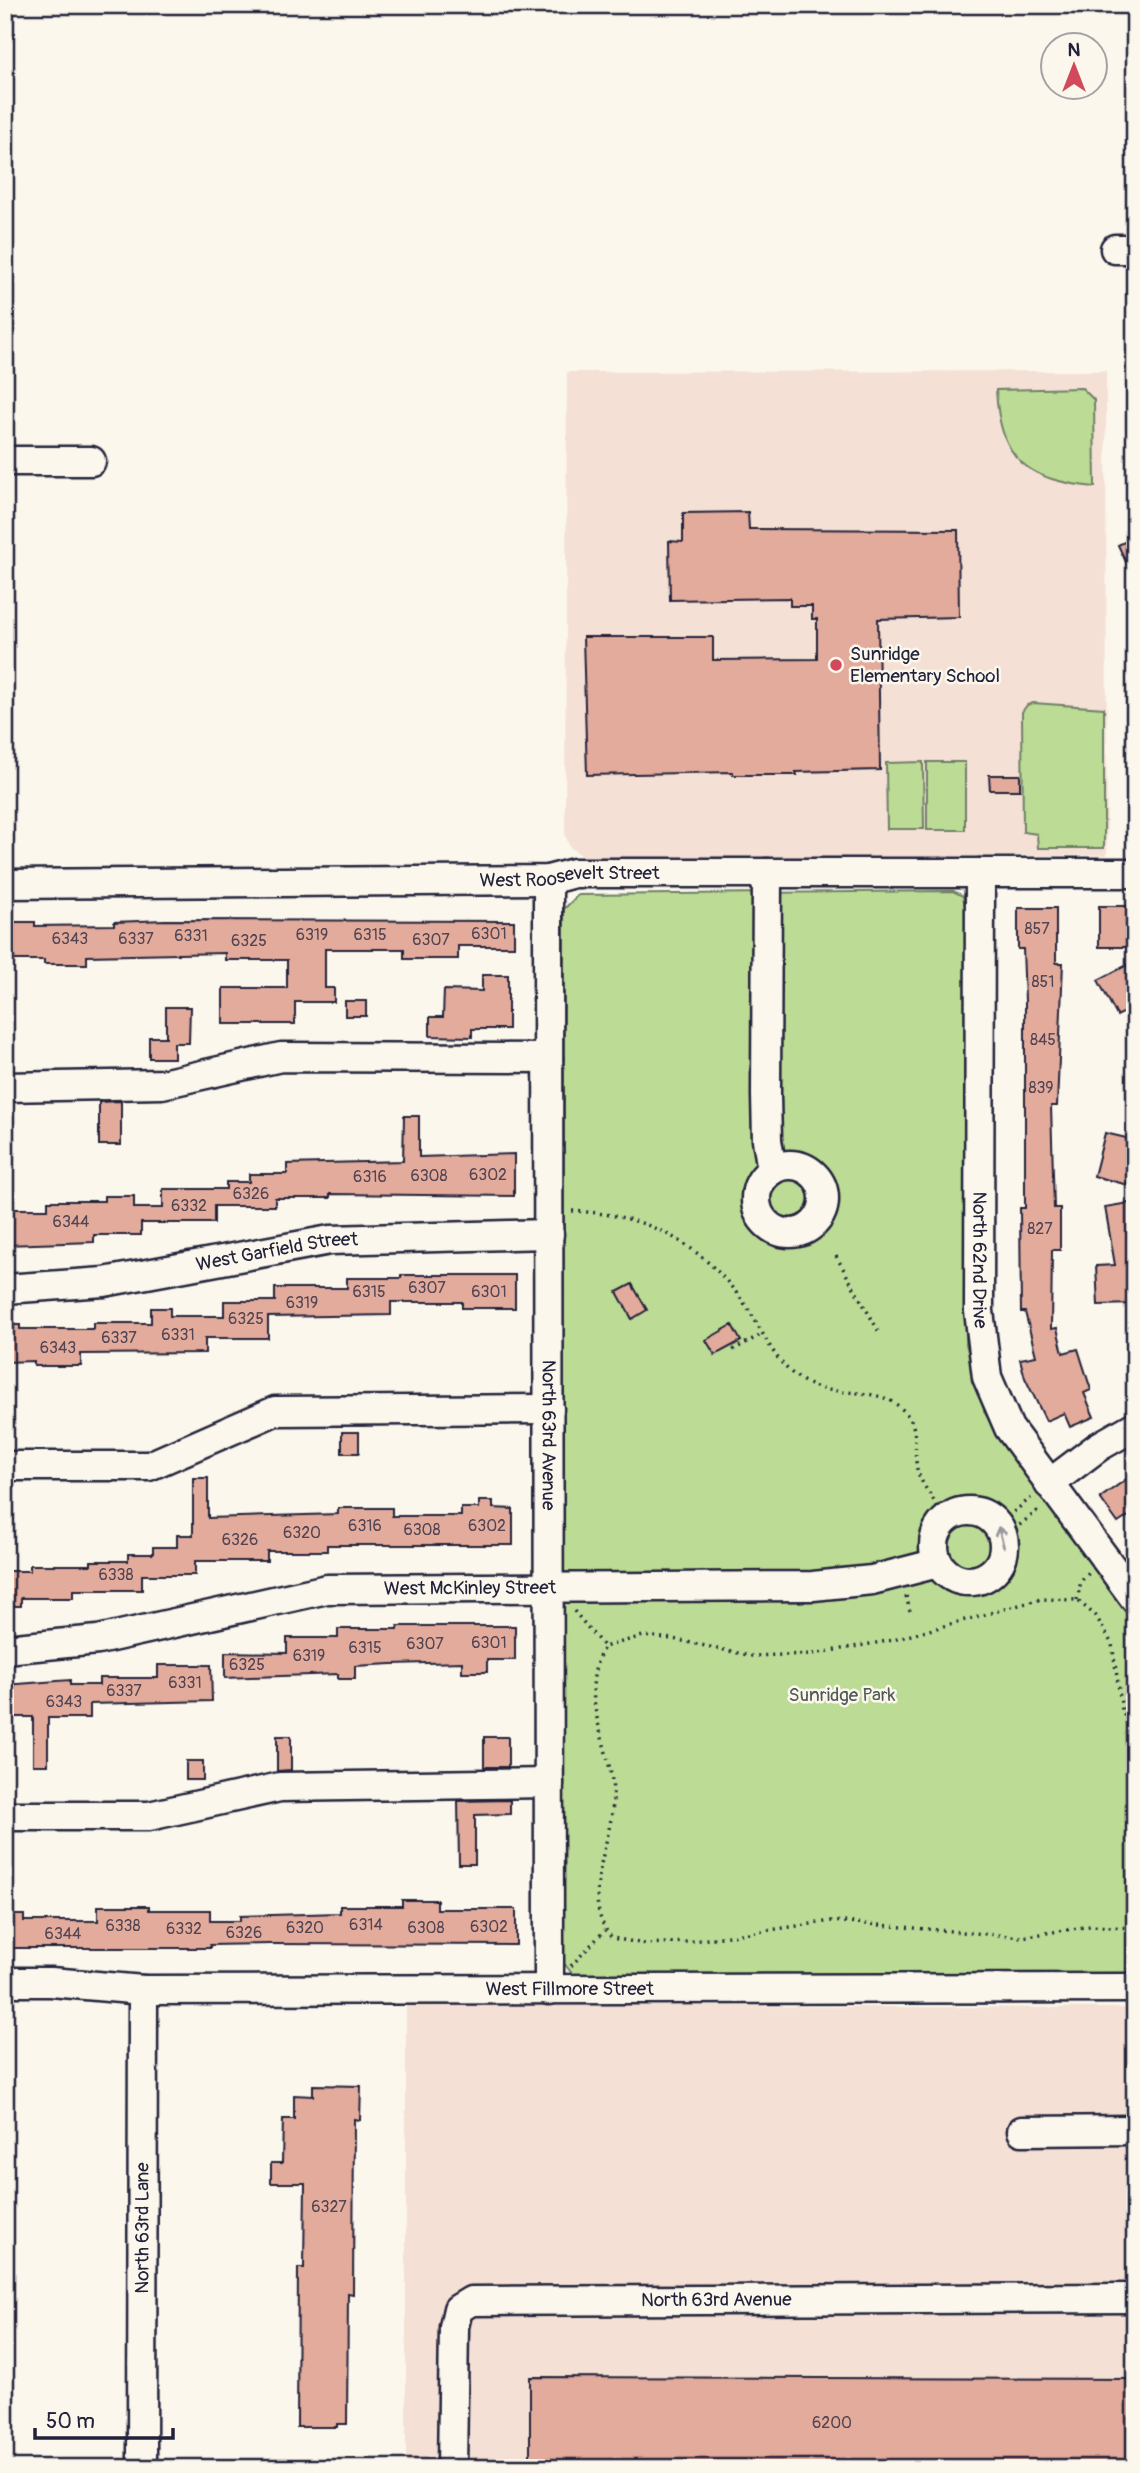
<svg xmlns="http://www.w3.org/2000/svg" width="1140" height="2473" font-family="Pangolin,sans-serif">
<rect width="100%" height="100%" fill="#fbf7ec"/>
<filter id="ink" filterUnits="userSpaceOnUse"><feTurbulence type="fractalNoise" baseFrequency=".0143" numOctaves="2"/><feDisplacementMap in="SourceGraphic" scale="14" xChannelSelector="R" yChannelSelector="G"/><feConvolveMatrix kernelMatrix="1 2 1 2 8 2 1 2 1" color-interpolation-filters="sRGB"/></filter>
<g filter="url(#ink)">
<!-- built -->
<path fill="#f4e0d4" d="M1106 371 1107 855 593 859 585 858 570 847 565 835 567 372Z
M406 2005 1135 2008V2468H406Z"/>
<!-- green -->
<path fill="#bcdc95" stroke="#6f7f68" stroke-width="2" d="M1082 388 1094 400 1095 487C1026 480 1000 460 996 390Z
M1033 703 1104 708V848H1038L1037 834 1023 832 1022 712 1027 705Z
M923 762 924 829H887L886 763Z
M927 762H965V830H927Z
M953 891 963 896 965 906 966 1344 985 1413 1001 1440 1135 1620V1974L574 1976 563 1962 564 909 578 895Z"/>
<!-- building -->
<path fill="#e3ab9b" stroke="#22223b" stroke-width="2" d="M748 512 749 529 958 530 959 617 878 619 880 770 796 772 797 775H733V772L587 775 583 637H713V660L817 659V619H812V606H790V598L670 600 669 541 683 542V513Z
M1135 537V581L1118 545Z
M989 775H1020V790H990Z
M1099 906H1135V947H1099Z
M1018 908H1056V963H1063L1057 1106H1051L1054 1208H1060V1250H1052L1051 1329 1057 1328 1063 1353 1078 1349 1091 1390 1084 1393 1094 1417 1070 1427 1064 1413 1046 1421 1025 1378 1020 1359 1036 1356 1025 1312H1021L1020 1208H1025V1001L1023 949H1018Z
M165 920 514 921V946H458V959H404V949H325V988H334V1002H295V1024H223V988H287V960H225V953L87 956V964H44V960H5V922H35V926L114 925V922Z
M1129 964 1135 975V1007L1117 1016 1098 980Z
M482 975H508V1029H472V1037L430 1036V1017H443L444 990 482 991Z
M345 1001H366V1016H345Z
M166 1007H190L189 1043H174V1058H149V1037H166Z
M121 1101V1145H99V1102Z
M404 1116H419V1157L514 1154V1196L330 1194V1198H275V1206H214V1223H141V1235H94V1242L5 1245V1209H48V1201H104V1196H134V1208H163V1189H226V1182H249V1174H287V1164L403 1161Z
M1105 1133 1135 1140V1159L1128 1185 1094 1176Z
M1135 1202V1248H1132L1135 1304 1098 1305 1096 1266 1115 1265 1105 1207Z
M401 1275H515V1308H462V1302H391V1315L268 1317V1338H205V1353L81 1354V1366H34V1361L5 1362V1325H20V1329H93V1323H151V1308H170V1316H224V1301H275V1288H347V1278H401Z
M632 1284 647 1310 632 1319 617 1292Z
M732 1325 741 1341 715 1355 706 1340Z
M342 1432H359V1453H342Z
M1135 1473V1512L1118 1523 1100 1498Z
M193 1478H208V1518L338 1514V1508H392V1516H461V1508H479V1501H493V1508L513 1509V1545H327V1551H267V1561H195V1575H142V1590H73V1598H21V1606H5V1571H30V1565H91V1561H128V1554H153V1547H177V1535H193Z
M398 1626H515V1660H487V1672H462V1662L392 1664 355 1666V1679H338V1674L225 1678V1652L287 1653V1638H338V1629H398Z
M158 1665H211L212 1701 90 1704V1718H48V1765H33V1717H5V1685L70 1680V1685H99V1678H158Z
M277 1736H291V1770L277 1771Z
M484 1737H508V1767H484Z
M186 1761H203V1780H186Z
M510 1800V1814L475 1815V1864H459L458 1801Z
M402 1900H437V1909H516V1945L270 1944 210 1945V1948H5V1915H24V1921H98V1906H149V1910H210V1921H240V1916L340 1913V1906H402Z
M313 2085 361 2086 360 2120 354 2119 353 2294 348 2293 347 2424H337V2427H297L298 2268H304L305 2183H271V2163H282L283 2119H294V2095L313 2096Z
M530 2377 1135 2379V2468H530Z"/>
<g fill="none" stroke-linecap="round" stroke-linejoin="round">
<!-- minor casing -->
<g stroke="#22223b" stroke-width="33">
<g id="minor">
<path d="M1115 249H1135"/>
<path d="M5 461H91"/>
<path d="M767 873 766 1095 767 1140 772 1170"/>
<path id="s1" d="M980 873 979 1311 987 1377 1009 1428 1135 1599"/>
<path id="s2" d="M548 880 549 1990"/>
<path id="s3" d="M5 884 548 880 574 873H1135"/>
<path d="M5 1087 162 1084 281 1057 548 1058"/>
<circle cx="790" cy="1199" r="34"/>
<path id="s4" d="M5 1289 104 1282 330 1240 549 1234"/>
<path d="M5 1466H149L275 1411 549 1409"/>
<path d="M1049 1484 1098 1447 1135 1426"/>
<circle cx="969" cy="1546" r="35"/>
<path id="s5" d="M5 1649 98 1640 327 1589 813 1586 872 1580 938 1563"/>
<path d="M5 1816H149L280 1787 549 1783"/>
<path id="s6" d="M5 1982H51L143 1990 1135 1988"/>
<path d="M1022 2131 1135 2130"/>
<path id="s7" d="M142 2468 143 1990"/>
<path id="s8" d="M452 2468 454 2327 458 2309 471 2301 1135 2298"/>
</g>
</g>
<!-- path -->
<path stroke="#22223b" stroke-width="3.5" stroke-dasharray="2 5" stroke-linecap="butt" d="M572 1211C648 1214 702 1243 746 1306 765 1333 773 1363 803 1381 837 1402 882 1380 909 1417 918 1430 914 1454 917 1469 922 1488 938 1502 944 1520
M836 1256 879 1332
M733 1350 762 1334
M997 1525 1031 1498
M1003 1538 1040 1509
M906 1596 910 1611
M1077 1600 1081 1581 1089 1573
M574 1611 604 1647
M1135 1742 1122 1710 1112 1644 1096 1616 1077 1600 1041 1599 893 1640 813 1654 752 1656 673 1639 643 1636 604 1647C576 1695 611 1743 613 1793 615 1841 577 1897 612 1938L645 1944 687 1942 832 1921 1022 1937 1090 1926 1135 1928
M571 1966 605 1930"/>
<!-- minor -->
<use href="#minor" stroke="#fbf7ec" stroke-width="28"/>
</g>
<!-- one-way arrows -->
<defs><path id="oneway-shaft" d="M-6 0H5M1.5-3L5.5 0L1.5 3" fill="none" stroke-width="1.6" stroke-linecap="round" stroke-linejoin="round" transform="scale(1.75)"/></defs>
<use stroke="#99979c" href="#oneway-shaft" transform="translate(1001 1537) rotate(-105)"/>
</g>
<!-- markers -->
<circle fill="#d1495b" stroke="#fbf7ec" stroke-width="2.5" cx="836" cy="665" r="7"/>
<g text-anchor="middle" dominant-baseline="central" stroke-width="5" stroke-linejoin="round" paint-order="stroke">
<!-- number labels -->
<g font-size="16" fill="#524453">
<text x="1037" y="929">857</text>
<text x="489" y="934">6301</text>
<text x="312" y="935">6319</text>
<text x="370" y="935">6315</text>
<text x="191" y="936">6331</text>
<text x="70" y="939">6343</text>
<text x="136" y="939">6337</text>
<text x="431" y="940">6307</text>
<text x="249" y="941">6325</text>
<text x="1043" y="982">851</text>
<text x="1043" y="1040">845</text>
<text x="1041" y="1088">839</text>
<text x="488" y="1175">6302</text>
<text x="429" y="1176">6308</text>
<text x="370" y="1177">6316</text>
<text x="251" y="1194">6326</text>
<text x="189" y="1206">6332</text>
<text x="71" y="1222">6344</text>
<text x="1040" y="1229">827</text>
<text x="427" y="1288">6307</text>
<text x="369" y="1292">6315</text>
<text x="489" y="1292">6301</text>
<text x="302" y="1303">6319</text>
<text x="246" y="1319">6325</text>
<text x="178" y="1335">6331</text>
<text x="119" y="1338">6337</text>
<text x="58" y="1348">6343</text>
<text x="365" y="1526">6316</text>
<text x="487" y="1526">6302</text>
<text x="422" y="1530">6308</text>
<text x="302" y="1533">6320</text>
<text x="240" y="1540">6326</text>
<text x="116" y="1575">6338</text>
<text x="489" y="1643">6301</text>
<text x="425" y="1644">6307</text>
<text x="365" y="1648">6315</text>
<text x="309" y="1656">6319</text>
<text x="247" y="1665">6325</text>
<text x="185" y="1683">6331</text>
<text x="124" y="1691">6337</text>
<text x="64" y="1702">6343</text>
<text x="366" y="1925">6314</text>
<text x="123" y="1926">6338</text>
<text x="489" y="1927">6302</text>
<text x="305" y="1928">6320</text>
<text x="426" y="1928">6308</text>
<text x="184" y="1929">6332</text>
<text x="244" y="1933">6326</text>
<text x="63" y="1934">6344</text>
<text x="329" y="2207">6327</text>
<text x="832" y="2423">6200</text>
</g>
<!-- poi labels -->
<g font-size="19" fill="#22223b" stroke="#fbf7ec" text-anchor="start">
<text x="850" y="654">Sunridge<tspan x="850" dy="22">Elementary School</tspan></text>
</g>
<!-- street labels -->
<g font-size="19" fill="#22223b" stroke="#fbf7ec">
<text stroke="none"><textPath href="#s3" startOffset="565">West Roosevelt Street</textPath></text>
<text stroke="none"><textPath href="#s4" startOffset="275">West Garfield Street</textPath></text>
<text stroke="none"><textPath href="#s1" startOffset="387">North 62nd Drive</textPath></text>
<text stroke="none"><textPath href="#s2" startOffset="555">North 63rd Avenue</textPath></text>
<text stroke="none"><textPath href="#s5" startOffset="471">West McKinley Street</textPath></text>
<text stroke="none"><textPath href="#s6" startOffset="565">West Fillmore Street</textPath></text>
<text stroke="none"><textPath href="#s7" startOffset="240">North 63rd Lane</textPath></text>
<text stroke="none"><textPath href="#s8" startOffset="420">North 63rd Avenue</textPath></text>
</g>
<!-- park labels -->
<g font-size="19" fill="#505a56" stroke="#fbf7ec">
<text x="842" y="1695">Sunridge Park</text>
</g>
</g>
<!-- margin -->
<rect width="1140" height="2473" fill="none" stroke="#fbf7ec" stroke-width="28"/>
<rect x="14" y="14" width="1112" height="2445" fill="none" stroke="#22223b" stroke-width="2.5" filter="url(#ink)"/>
<!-- north arrow -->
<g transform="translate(1074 66)"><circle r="33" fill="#fbf7ec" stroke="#a4a2a5" stroke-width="2"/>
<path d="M0-5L12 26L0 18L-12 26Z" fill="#d1495b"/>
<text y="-10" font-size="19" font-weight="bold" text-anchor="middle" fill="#22223b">N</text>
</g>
<!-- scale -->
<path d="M35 2428v10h138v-10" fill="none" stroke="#22223b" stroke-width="3.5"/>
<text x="46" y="2428" font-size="21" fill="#22223b" stroke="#fbf7ec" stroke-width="5" paint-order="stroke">50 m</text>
</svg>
